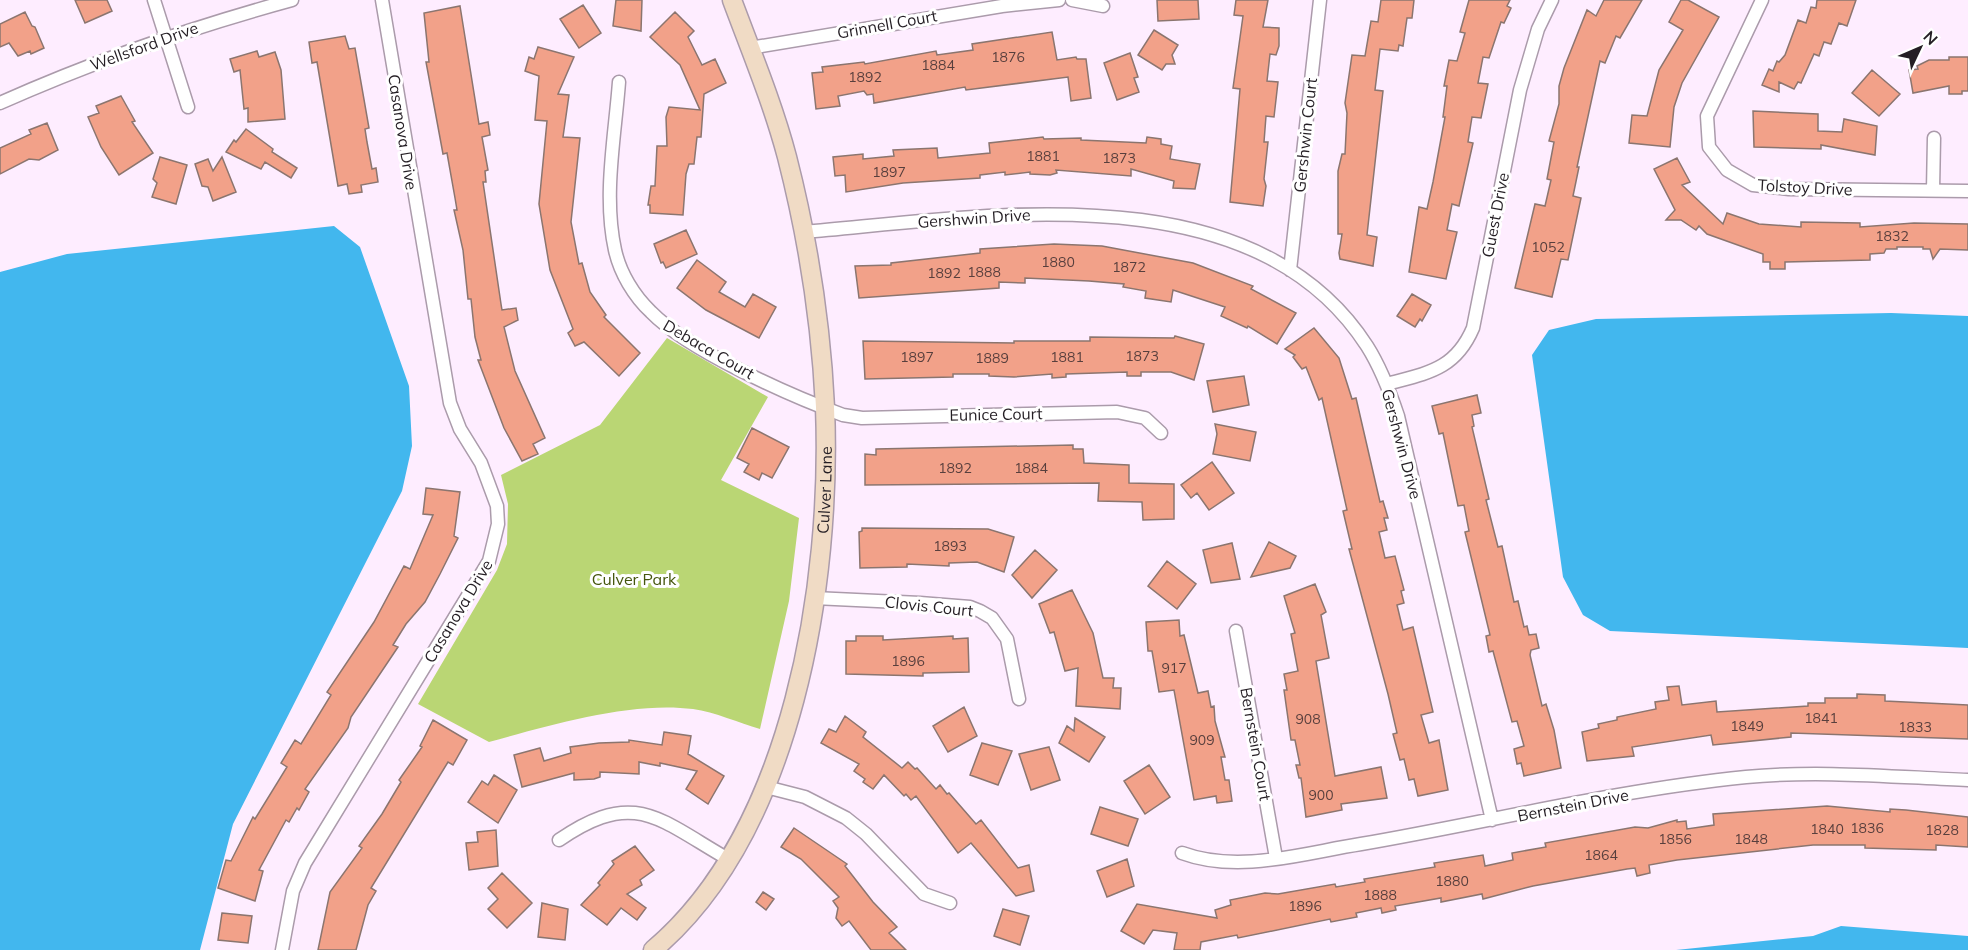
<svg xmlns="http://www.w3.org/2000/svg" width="1968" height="950" font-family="Mulish,sans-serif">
<rect width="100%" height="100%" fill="#feedff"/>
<!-- green -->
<path fill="#bad674" d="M667 338 768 397 721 480 799 518 789 601 760 729C739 723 715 712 693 709 631 701 550 725 489 742L418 704 497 570 507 544 508 504 501 475 600 425Z"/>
<!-- water -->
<path fill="#42b7ee" d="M334 226 360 247 409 386 412 446 402 491 233 824 200 950H0V272L67 254Z
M1891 313 1968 316V648L1610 631 1583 615 1563 577 1532 355 1549 330 1596 319Z
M1841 926 1968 936V950H1676L1813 936Z"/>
<!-- building -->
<path fill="#f2a189" stroke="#8b756f" stroke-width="1.5" d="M75 0H107L112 11 85 23Z
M616 0H642L641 31 613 26Z
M1157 0H1198L1199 19 1158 21Z
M1236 0H1268L1263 27 1279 28V46L1276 55 1270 54 1267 81 1278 82 1274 117 1266 116 1264 142H1268L1264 179 1266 186 1263 206 1230 202 1240 89 1233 88 1243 16 1234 15Z
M1381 0H1414L1412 18H1407L1403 46 1399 45 1398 51 1380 49 1375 90 1383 91 1367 235 1377 237 1373 266 1340 259 1339 253 1342 234H1338V171L1342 154H1345L1347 113 1345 103 1352 55 1365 56 1371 21 1378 22Z
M1469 0H1510L1507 6 1511 8 1504 23 1501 22 1489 58 1483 57 1478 83 1488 84 1481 118 1472 117 1468 142 1473 143 1459 206 1452 204 1447 230 1457 232 1446 279 1409 272 1419 207 1427 209 1433 182 1445 117H1443L1447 86H1444L1449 60 1457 61 1465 33 1460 32Z
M1604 0H1642L1620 38 1616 36 1605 63 1600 61 1577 167H1579L1573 196 1581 198 1568 260 1561 259 1552 297 1515 288 1535 204 1545 206 1551 180 1547 179 1554 142 1549 141 1559 104V86L1564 68 1587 10 1596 16Z
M1681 0H1688L1719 17 1682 83 1674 107 1670 147 1629 143 1632 115 1647 116 1659 70 1683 30 1669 22Z
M1817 0H1856L1847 26 1839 23 1831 44 1824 42 1819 56 1814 54 1801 83 1798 82 1794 89 1779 82V92L1762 85 1769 69 1773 71 1777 61 1779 62 1785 55 1798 20 1806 23 1811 7 1816 8Z
M583 5 601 33 579 48 560 19Z
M460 6 479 124 488 122 490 135 482 137 488 170 485 171 486 182H483L501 304 502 310 516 308 518 320 504 327 515 371 545 438 533 444 538 454 522 461 504 428 478 360H481L475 337 471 299H468L463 250 454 210H457L455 198 447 153 443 154 426 62H429L424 13Z
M25 12 32 26 35 27 44 48 31 54 30 51 18 56 9 43 0 47V24Z
M675 12 694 31 688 37 702 65 715 59 726 83 704 94 701 137H697L694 164H689L686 174 683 215 650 213V205H648L651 186H655L657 146H667L666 117 669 107 700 110 680 65 650 37Z
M1154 30 1178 45 1172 55 1175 64H1166L1162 70 1138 55Z
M1052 32 1057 60 1076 57 1077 59H1086L1091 98 1071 101 1068 77 966 90 965 87 874 103 873 94 867 95 864 91 838 96 840 106 816 109 812 73 823 72 822 67 864 62 865 64 936 51 937 55 973 50 972 44Z
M345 36 349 49 355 48 369 128 365 129 367 142 372 169 376 168 378 182 361 185 362 192 349 194 347 184 338 186 317 62 312 63 309 42Z
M538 47 574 57 558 94 569 95 563 137 580 138 571 222 579 264 582 263 590 292 606 315 604 317 640 353 619 376 584 342 575 346 568 333 573 329 550 270 539 204 547 121 535 120 539 76 525 71 529 57 534 59Z
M257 51 259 57 275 52 281 70 285 119 248 122V108L244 109 240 70 234 72 230 59Z
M1130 53 1138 77 1134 78 1139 92 1117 100 1104 63Z
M1949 57H1968V91H1962V94H1949V86L1913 93 1909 70 1918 69 1917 66 1929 60H1949Z
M1872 70 1900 94 1879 116 1852 93Z
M121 96 135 121 132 122 153 153 119 175 101 147 88 117 99 113 96 106Z
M1753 111 1818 114V131L1842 132 1844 119 1877 126 1875 155 1821 145V149L1754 147Z
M47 123 58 150 39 160 29 159 0 174V148L31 134 29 130Z
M246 129 273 149 272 152 297 168 291 178 265 162 261 169 226 152 234 140 236 142Z
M1043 137 1044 139 1081 138V140L1146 143 1147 137 1161 139V144L1172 146 1170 159 1200 164 1195 189 1173 188 1174 181 1131 169V176L1056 170 1057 173 1050 175 1030 174V172L1005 175V172L980 175V178L903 183 846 192 845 175 835 176 833 157 863 154V159L894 156 893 150 937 148 938 158 990 153 989 143Z
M160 157 187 165 176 204 152 197 157 183 153 179Z
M222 157 236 192 213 201 208 187 202 186 195 164 208 159 213 171Z
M1677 158 1690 182 1682 185 1723 224 1727 213 1759 224 1801 227V222L1860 223V227L1914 223 1968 224V250L1940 249 1933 259 1930 249H1923V247H1897V249H1886L1884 253 1870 254V260L1785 262V269H1770V262H1763V254L1707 234 1699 226 1696 230 1681 220H1666L1675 210 1654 169Z
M686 230 697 254 666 268 663 262 661 263 654 244Z
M1054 244 1102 246 1193 263 1253 286 1251 289 1296 313 1277 344 1248 326 1247 328 1221 316 1225 307 1173 290 1171 302 1145 298 1146 291 1123 287 1124 284 1089 281 1025 278V283L999 282V288L859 298 855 266 891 265V263L980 253V249Z
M697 260 726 282 719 292 745 307 753 294 776 307 759 338 706 310 677 288Z
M1412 294 1431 305 1422 321 1420 319 1415 327 1397 316Z
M1314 328 1339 358 1352 399 1356 398 1380 502 1383 501 1388 518H1384L1387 530 1379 532 1385 558 1395 556 1404 590 1401 591 1404 603 1397 605 1403 630 1413 627 1433 712 1421 715 1429 743 1439 740 1448 790 1418 796 1414 779 1409 780 1404 759 1400 760 1393 734 1397 733 1388 694 1349 549H1352L1343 511 1347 510 1322 398 1319 400 1306 367 1302 369 1293 357 1295 355 1285 349Z
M1175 336 1204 344 1194 380 1171 372H1141V376H1127V372L1066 374V377L1052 378V374L1014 377 989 376V374H953V377L865 379 863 341 1014 343V341H1090V337L1174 338Z
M1244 376 1249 405 1213 412 1207 381Z
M1477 395 1481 413 1472 415 1474 426 1472 427 1489 499 1486 500 1498 547 1502 546 1514 602 1518 601 1524 627 1527 626 1529 635 1536 634 1539 648 1531 650 1530 655 1542 706 1546 704 1554 730 1561 768 1524 776 1521 763 1517 764 1514 749 1524 746 1517 721 1512 722 1493 651 1489 652 1486 636 1490 635 1465 532 1469 531 1464 505 1458 506 1443 433 1439 434 1432 406Z
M1215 424 1256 432 1250 461 1213 454 1217 434Z
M752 428 789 447 772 478 762 473 759 480 744 472 749 464 737 458Z
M1073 445V449H1083L1084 463 1129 465V483L1174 484V519L1143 520 1142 502 1098 501 1099 483 865 485V454L876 455V449Z
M1212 462 1234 493 1209 510 1197 493 1191 498 1181 485Z
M426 488 460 492 454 536 458 538 440 574 425 602 406 624 393 645 398 647 351 717 348 728 305 789 309 792 299 810 297 808 289 822 286 820 259 870 263 871 255 901 218 888 226 860 231 861 253 817 255 819 287 767 281 763 295 740 301 744 331 695 327 692 374 622 404 566 410 569 433 515 423 514Z
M862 528 988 529 1014 537 1004 572 977 562 949 563V566L907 564V567L860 568 859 532 862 531Z
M1269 542 1296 556 1290 568 1251 577Z
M1232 543 1240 579 1211 583 1203 550Z
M1035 550 1057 570 1032 598 1012 575Z
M1167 561 1196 584 1177 609 1148 586Z
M1315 584 1326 612 1321 615 1329 658 1316 661 1335 776 1381 767 1387 798 1341 804 1342 810 1306 817 1301 778H1299L1296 765H1300L1295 740H1291L1284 690H1287L1284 674 1298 671 1291 634 1295 633 1284 596Z
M1072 590 1093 633 1103 678H1114L1113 688H1121L1120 709 1076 706 1078 668 1065 671 1054 632 1050 633 1039 604Z
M1179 620 1180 636 1184 635 1198 693 1208 691 1211 707 1214 706 1215 721 1225 757H1221L1225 780H1229L1232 801 1217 803 1216 796 1194 800 1174 690 1159 692 1152 651H1148L1146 622Z
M856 636H883V640L953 636V639L968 638 969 672 923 673V676L846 674V641H856Z
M1679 686 1682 705 1716 701 1717 712 1808 706V703H1825V698H1857V694L1885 695V701L1968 705V739L1791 733V737L1713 745 1711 735 1632 747 1634 756 1587 761 1582 732 1599 728 1598 724 1617 720V717L1656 709 1655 702 1669 700 1667 687Z
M964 707 977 736 948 752 933 726Z
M845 716 866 732 863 737 902 768 908 762 915 769 917 768 936 789 940 785 947 794 949 793 976 824 981 820 1018 868 1029 865 1034 891 1016 896 971 843 958 853 916 796 911 800 906 794 904 796 884 775 873 789 863 782 865 779 854 771 859 764 821 743 829 729 836 732Z
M1075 718 1105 737 1089 762 1059 743 1067 726 1074 731Z
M433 720 467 740 453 765 448 762 371 888 376 891 368 905 356 950H318L330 892 362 848 359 846 382 814 401 782 399 780 422 747 420 746Z
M664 732 691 736 688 754 724 776 708 804 686 789 697 771 660 763V766L639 762V774L600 772V777L594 779 574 780V773L522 787 514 755 540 748 544 761 571 753 570 747 599 743 629 742V740L662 745Z
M982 743 1012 751 998 785 970 775Z
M1049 747 1060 780 1031 790 1019 754Z
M1149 765 1170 797 1145 814 1124 781Z
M494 775 517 790 498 823 468 802 482 781 488 785Z
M1827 806 1890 812V809L1906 810 1968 817V847L1936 845V850L1865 848V845H1813L1677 860 1649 865 1650 873 1637 876 1635 868 1627 869 1533 886 1483 899 1482 894 1441 902V898L1395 906 1396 910 1382 913 1381 908 1356 913 1357 917 1331 922 1330 919 1238 938 1237 935 1201 942 1200 950H1174L1177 933 1153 930 1144 944 1121 931 1137 904 1217 918 1215 910 1231 905 1230 900 1265 893 1278 894 1335 884 1336 887 1365 882 1364 879 1435 867 1434 863 1483 855 1485 866 1513 860 1512 853 1546 847 1545 843 1635 827 1648 828 1677 820V822L1686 821 1687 829 1714 825 1713 814Z
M1100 807 1138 819 1128 846 1091 834Z
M794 828 847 864 845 866 873 902 897 927 889 933 906 950H871L849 921 842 926 836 918 838 908 833 901 839 897 801 859 781 847Z
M496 830 498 866 469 870 466 843 478 842 477 832Z
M635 846 654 870 640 880 642 885 627 894 646 908 637 920 621 908 607 925 581 905 600 885 598 883 614 864 612 861Z
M1127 859 1134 886 1107 897 1097 871Z
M502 873 532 903 507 928 488 909 498 899 488 888Z
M763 892 774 899 766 910 756 902Z
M542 903 568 909 565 940 538 937Z
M1003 909 1029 916 1020 945 994 936Z
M222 913 252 916 248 943 218 940Z"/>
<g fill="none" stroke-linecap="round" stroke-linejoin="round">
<!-- street casing -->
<g stroke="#ab9bab" stroke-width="15">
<path id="street" d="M154 0 188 107
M1072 0 1103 6
M1762 0 1707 116 1709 147 1727 170 1753 185 1789 189 1968 191
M750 48 1002 6 1059 0
M619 82C615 136 603 196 615 250 620 273 634 296 651 312 689 351 791 396 843 415L862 418 1117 412 1145 418 1161 433
M0 103C94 61 193 27 292 0
M1933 190 1934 138
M804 232C981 217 1252 168 1367 346 1381 368 1390 392 1398 416L1492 820
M1290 270 1320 0
M1387 384C1427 373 1455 370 1473 328L1520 90 1538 29 1552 0
M814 598 920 603 970 607 980 611 992 618 1007 639 1019 699
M1236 631 1276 858
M766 787 805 797 846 818 866 834 924 894 950 903
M559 840C635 788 658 819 728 859
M1182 853C1239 874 1303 853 1361 844 1489 822 1616 790 1746 777 1819 770 1894 777 1968 780
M282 950 293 891 305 863 489 561 498 524 497 506 481 463 460 429 450 403 382 0"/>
</g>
<!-- secondary casing -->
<g stroke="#ab9bab" stroke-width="21">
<g id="secondary">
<path id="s1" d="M653 950C794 831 832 582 825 407 821 323 808 239 787 157 773 104 751 51 732 0"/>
</g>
</g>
<!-- street -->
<use href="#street" stroke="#fff" stroke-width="12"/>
<!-- secondary -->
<use href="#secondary" stroke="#f0dbc5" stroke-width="18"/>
</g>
<g text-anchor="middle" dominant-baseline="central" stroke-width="6" stroke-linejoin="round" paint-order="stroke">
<!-- number labels -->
<g font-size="14" fill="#583f3d">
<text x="1008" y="57">1876</text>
<text x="938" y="65">1884</text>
<text x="865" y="77">1892</text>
<text x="1043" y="156">1881</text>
<text x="1119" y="158">1873</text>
<text x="889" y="172">1897</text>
<text x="1892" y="236">1832</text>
<text x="1548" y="247">1052</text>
<text x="1058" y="262">1880</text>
<text x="1129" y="267">1872</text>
<text x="984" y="272">1888</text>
<text x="944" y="273">1892</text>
<text x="1142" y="356">1873</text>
<text x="917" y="357">1897</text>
<text x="1067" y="357">1881</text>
<text x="992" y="358">1889</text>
<text x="955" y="468">1892</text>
<text x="1031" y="468">1884</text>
<text x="950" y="546">1893</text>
<text x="908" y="661">1896</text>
<text x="1174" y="668">917</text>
<text x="1821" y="718">1841</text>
<text x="1308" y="719">908</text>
<text x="1747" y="726">1849</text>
<text x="1915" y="727">1833</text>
<text x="1202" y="740">909</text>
<text x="1321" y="795">900</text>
<text x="1867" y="828">1836</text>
<text x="1827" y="829">1840</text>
<text x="1942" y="830">1828</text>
<text x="1675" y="839">1856</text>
<text x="1751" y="839">1848</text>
<text x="1601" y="855">1864</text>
<text x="1452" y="881">1880</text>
<text x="1380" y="895">1888</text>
<text x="1305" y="906">1896</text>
</g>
<!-- street labels -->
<g font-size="16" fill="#241e24" stroke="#fff">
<text transform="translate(887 24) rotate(-10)">Grinnell Court</text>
<text transform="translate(144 46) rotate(-20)">Wellsford Drive</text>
<text transform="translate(403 132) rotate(81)">Casanova Drive</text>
<text transform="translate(1305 135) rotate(-84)">Gershwin Court</text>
<text transform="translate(1805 187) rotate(3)">Tolstoy Drive</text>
<text transform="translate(1495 215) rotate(-79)">Guest Drive</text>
<text transform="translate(974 218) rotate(-4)">Gershwin Drive</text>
<text transform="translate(709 349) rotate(30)">Debaca Court</text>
<text transform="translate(996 414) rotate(-1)">Eunice Court</text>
<text transform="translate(1402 444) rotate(75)">Gershwin Drive</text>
<text stroke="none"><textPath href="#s1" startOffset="504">Culver Lane</textPath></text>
<text transform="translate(929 606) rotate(6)">Clovis Court</text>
<text transform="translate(458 611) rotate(-59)">Casanova Drive</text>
<text transform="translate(1256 744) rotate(80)">Bernstein Court</text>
<text transform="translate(1573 805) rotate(-11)">Bernstein Drive</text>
</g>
<!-- park labels -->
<g font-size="16" fill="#45560d" stroke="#fff">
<text x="634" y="579">Culver Park</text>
</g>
</g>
<!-- north arrow -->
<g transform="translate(1920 48) rotate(46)" stroke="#ffffff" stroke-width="4.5" paint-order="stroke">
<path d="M0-4.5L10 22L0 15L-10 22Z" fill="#241e24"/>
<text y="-9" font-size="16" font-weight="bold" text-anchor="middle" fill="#241e24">N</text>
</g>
</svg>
